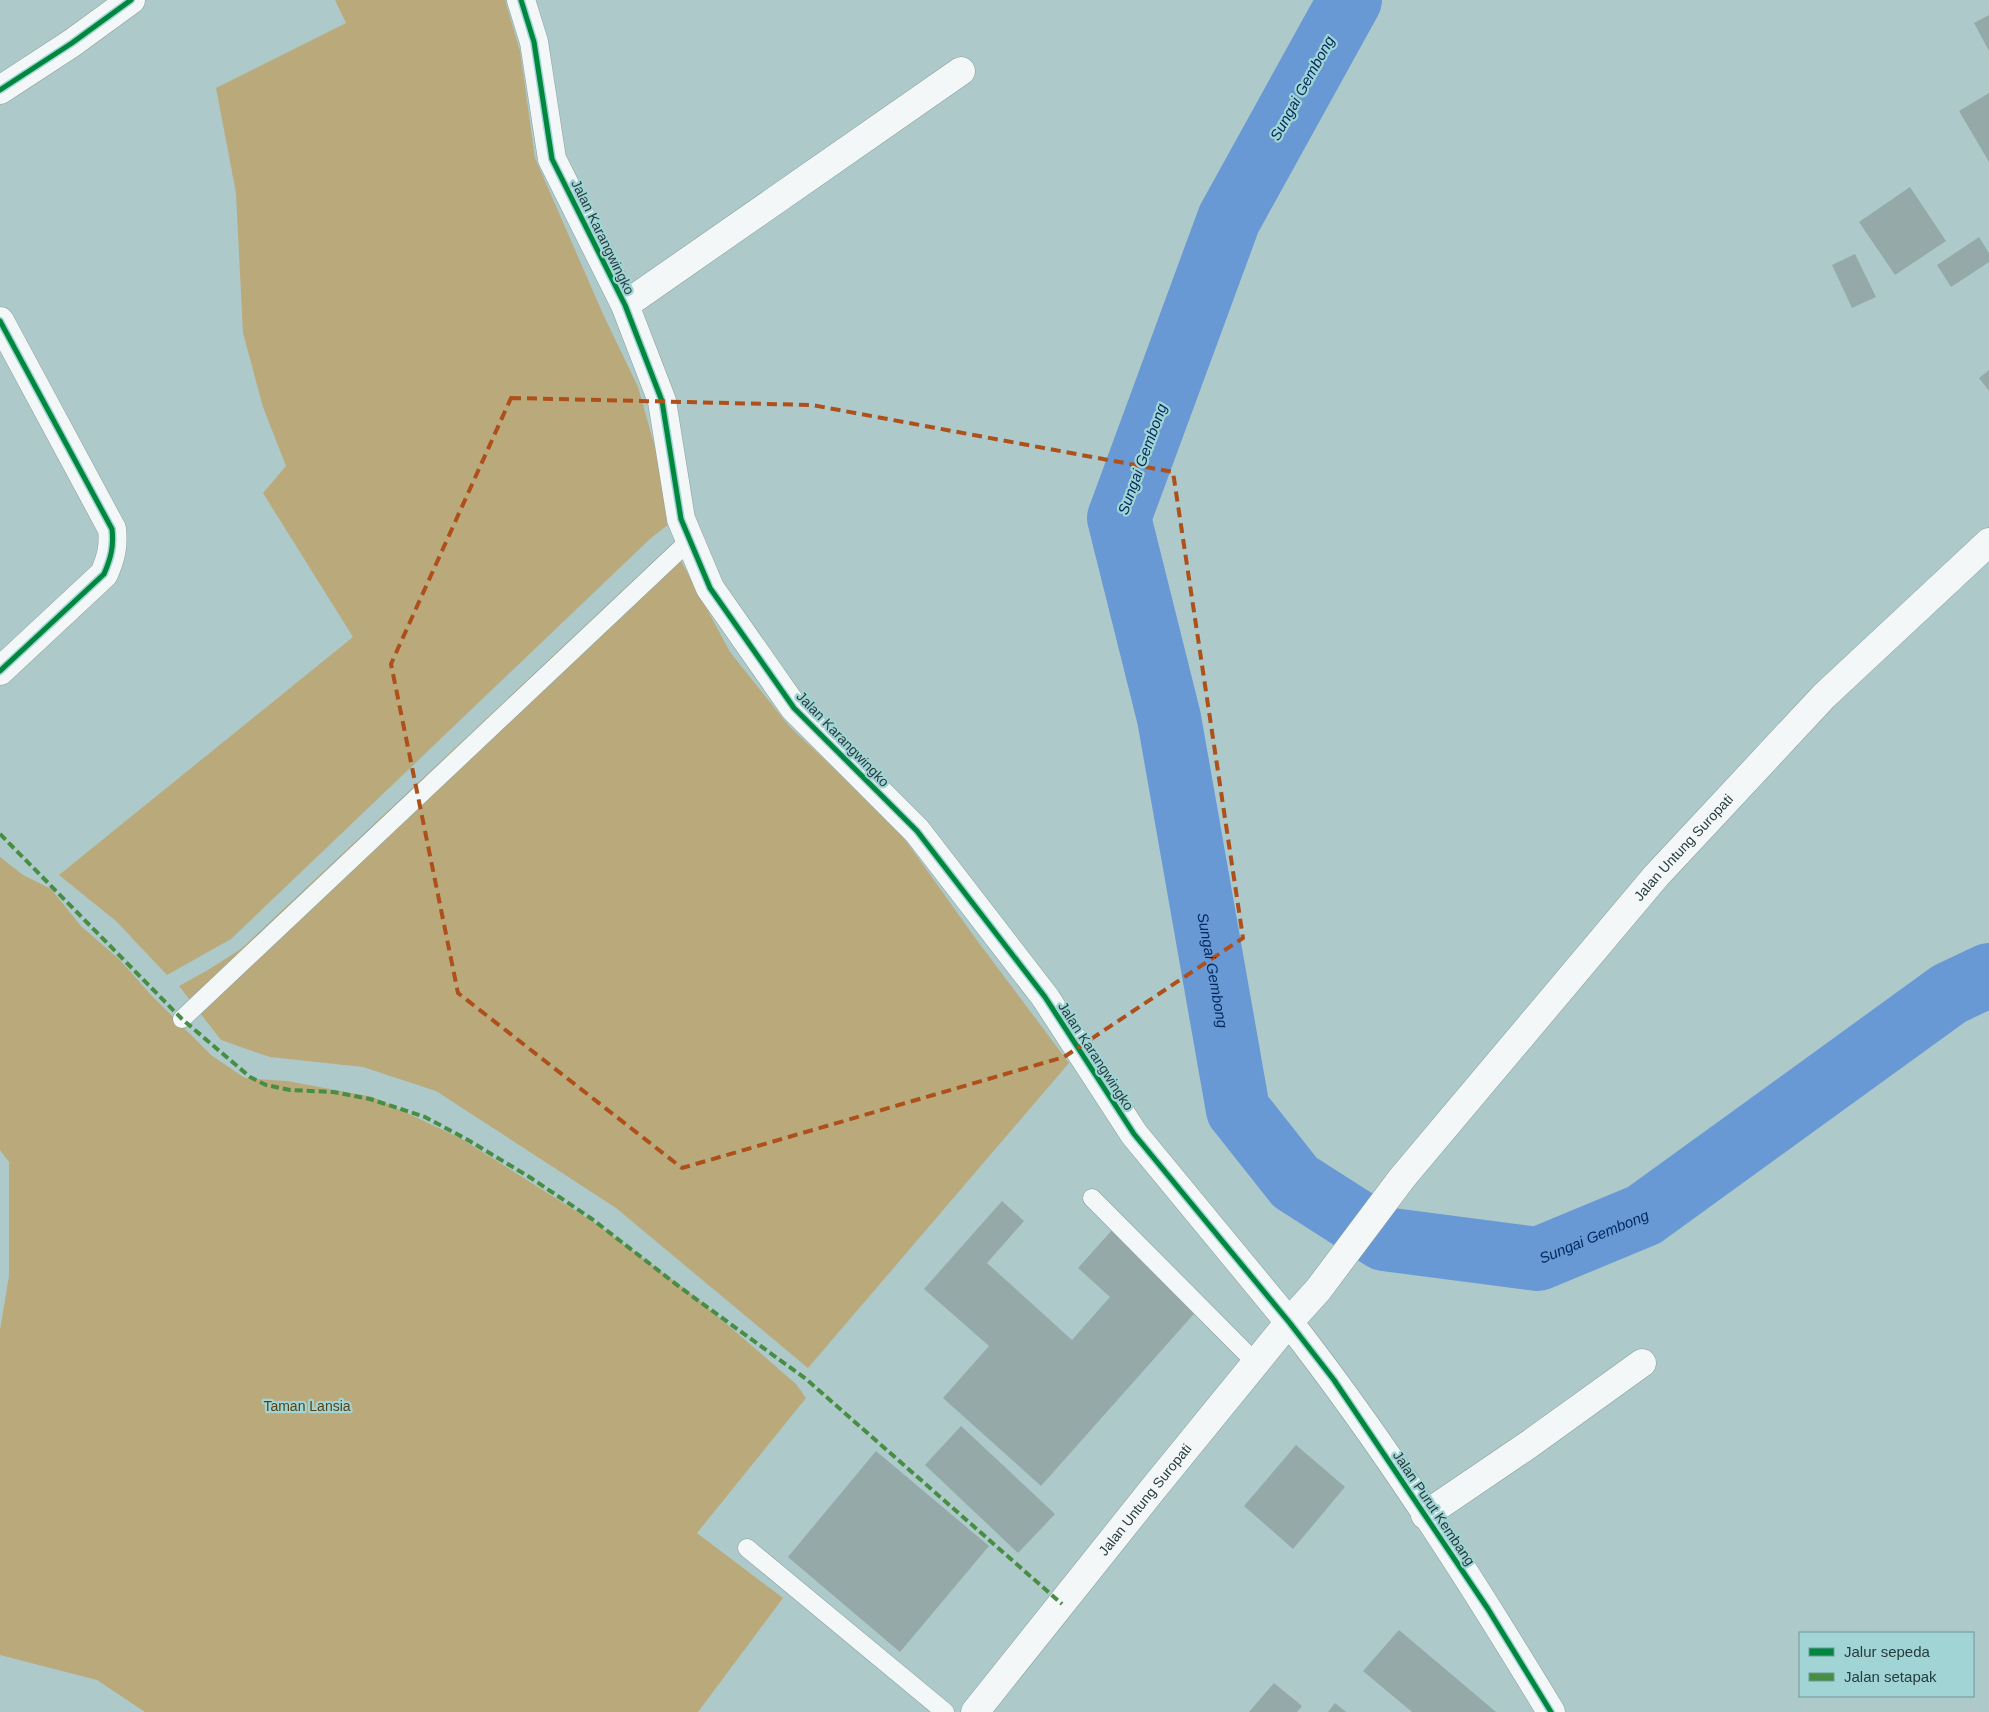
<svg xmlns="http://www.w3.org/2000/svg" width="1989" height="1712" font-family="Helvetica,sans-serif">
<rect width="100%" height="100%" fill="#adc9c9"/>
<!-- green -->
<path fill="#baaa7b" d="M335 0H505L520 51 535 158 603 314 638 387 660 465 669 524 651 538 231 939 167 975 116 921 59 875 353 637 263 493 286 466 263 407 243 333 236 193 216 88 346 23Z
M672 544 730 652 789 726 896 827 976 939 1069 1063 808 1368 616 1208 436 1091 363 1067 270 1057 221 1040 179 986 208 970 241 949Z
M0 857 23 875 51 889 81 926 120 960 152 996 211 1055 245 1078 287 1081 373 1097 462 1139 595 1223 693 1295 796 1384 806 1398 697 1533 783 1598 698 1712H145L97 1680 0 1655V1330L9 1276V1162L0 1150Z"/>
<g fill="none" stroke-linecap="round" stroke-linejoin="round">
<!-- river -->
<path stroke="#6899d5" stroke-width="64" id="s1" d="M1350 0 1229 219 1119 518 1169 718 1238 1110 1295 1182 1384 1239 1538 1259 1644 1215 1949 994 1989 975"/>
</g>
<!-- building -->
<path fill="#95aaa8" d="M1989 15V51L1974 23Z
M1989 93V162L1959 111Z
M1910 187 1946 241 1895 275 1859 222Z
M1979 237 1989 253V262L1951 287 1937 265Z
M1855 254 1876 297 1852 308 1832 265Z
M1989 370V391L1979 378Z
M1002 1201 1024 1221 987 1263 1072 1340 1110 1297 1078 1268 1113 1229 1200 1307 1041 1486 943 1398 989 1346 924 1289Z
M961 1426 1055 1514 1018 1553 925 1465Z
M1296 1445 1345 1487 1293 1549 1244 1506Z
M876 1451 989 1546 900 1652 788 1557Z
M1399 1630 1496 1712H1412L1363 1671Z
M1274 1683 1302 1706 1297 1712H1249Z
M1335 1703 1346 1712H1328Z"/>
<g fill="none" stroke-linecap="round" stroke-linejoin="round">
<!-- lane casing -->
<g stroke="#899fa0" stroke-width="19">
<path id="lane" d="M182 1019 690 540
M1092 1198 1256 1363
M747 1548 945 1712"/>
</g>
<!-- street casing -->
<g stroke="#899fa0" stroke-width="29">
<path id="street" d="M521 0 534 42 552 159 625 305 662 401 681 519 710 588 794 708 917 831 1045 997 1134 1134 1289 1322
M0 90 72 43 131 0
M625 305 961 71
M0 321 112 529C114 546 111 558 104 574L0 671
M1425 1515 1531 1443 1642 1363"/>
</g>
<!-- secondary casing -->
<g stroke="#899fa0" stroke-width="29">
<path id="secondary" d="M1289 1322C1385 1445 1470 1578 1551 1712"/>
</g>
<!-- highway casing -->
<g stroke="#899fa0" stroke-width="29">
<g id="highway">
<path id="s2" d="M975 1712 1153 1489 1289 1322 1318 1290 1402 1178 1656 876 1824 696 1989 542"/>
</g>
</g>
<!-- lane -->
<use href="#lane" stroke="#f3f7f7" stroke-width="18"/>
<!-- street -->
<use href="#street" stroke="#f3f7f7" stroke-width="28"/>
<!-- secondary -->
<use href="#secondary" stroke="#f3f7f7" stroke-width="28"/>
<!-- highway -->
<use href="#highway" stroke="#f3f7f7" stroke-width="28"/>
<!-- quiet -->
<path stroke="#478d44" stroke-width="4" stroke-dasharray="8 4" stroke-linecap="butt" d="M0 834 182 1019 250 1077 266 1085 290 1090 333 1092 370 1099 425 1117 468 1140 531 1178 592 1219 681 1288 806 1379 1062 1604"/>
<!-- cycleway casing -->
<g stroke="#a1d4d5" stroke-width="8">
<path id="cycleway" d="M521 0 534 42 552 159 625 305 662 401 681 519 710 588 794 708 917 831 1045 997 1134 1134 1289 1322 1334 1380 1488 1609 1551 1712
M0 90 72 43 131 0
M0 321 112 529C114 546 111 558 104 574L0 671"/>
</g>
<!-- cycleway -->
<use href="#cycleway" stroke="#00873e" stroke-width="5"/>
</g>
<!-- marked area -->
<path fill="none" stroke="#ae501b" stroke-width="4" stroke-dasharray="10 6" stroke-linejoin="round" d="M511 398 812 405 1173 472 1243 938 1064 1057 682 1168 458 993 391 664Z"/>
<g text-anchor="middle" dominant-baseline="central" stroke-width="4.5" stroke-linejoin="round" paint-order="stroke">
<!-- street labels -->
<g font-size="14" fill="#273c3d" stroke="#a1d4d5">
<text transform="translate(603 237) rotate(64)">Jalan Karangwingko</text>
<text transform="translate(843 739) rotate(46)">Jalan Karangwingko</text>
<text stroke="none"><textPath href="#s2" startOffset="1118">Jalan Untung Suropati</textPath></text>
<text transform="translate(1096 1056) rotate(57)">Jalan Karangwingko</text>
<text stroke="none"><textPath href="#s2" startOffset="272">Jalan Untung Suropati</textPath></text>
<text transform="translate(1434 1508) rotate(56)">Jalan Purut Kembang</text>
</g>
<!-- park labels -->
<g font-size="14" fill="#593f13" stroke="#a1d4d5">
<text x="307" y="1406">Taman Lansia</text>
</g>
<!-- water labels -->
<g font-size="15" font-style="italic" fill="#00285c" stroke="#a1d4d5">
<text transform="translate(1302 88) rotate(-61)">Sungai Gembong</text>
<text transform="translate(1142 459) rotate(-70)">Sungai Gembong</text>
<text stroke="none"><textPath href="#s1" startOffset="1031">Sungai Gembong</textPath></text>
<text stroke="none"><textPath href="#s1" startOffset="1586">Sungai Gembong</textPath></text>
</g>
</g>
<!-- legend -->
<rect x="1799" y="1632" width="175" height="65" fill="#a1d4d5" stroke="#709798"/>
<rect x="1809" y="1648" width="25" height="8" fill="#00873e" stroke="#709798"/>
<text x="1844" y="1657" font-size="15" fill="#273c3d">Jalur sepeda</text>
<rect x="1809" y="1673" width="25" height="8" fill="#478d44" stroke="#709798"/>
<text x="1844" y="1682" font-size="15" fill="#273c3d">Jalan setapak</text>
</svg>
